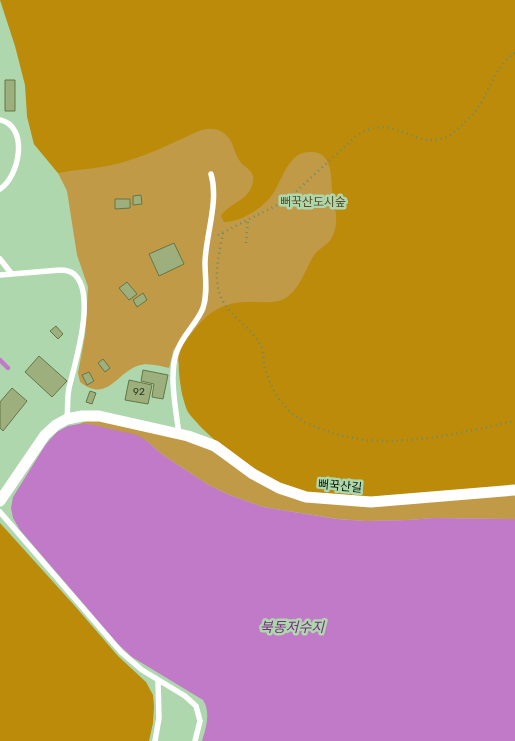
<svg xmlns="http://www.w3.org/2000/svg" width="515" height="741" font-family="Rubik,'Noto Sans KR',sans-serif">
<rect width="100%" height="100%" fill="#aed7ad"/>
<!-- green -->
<path fill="#c19a48" d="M515 0 203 429 189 413 182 394 179 364 174 348 169 368C159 366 147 362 137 366 116 374 107 403 80 382L78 373 85 335 88 287 77 255 67 191 58 173 34 144 27 116Z
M92 419 178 437 207 448 251 477 515 494V519L433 518 408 520 366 521 338 519 263 507 227 494 207 484 163 455 147 441 89 424H79Z"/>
<!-- forest -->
<path fill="#bb8b09" d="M0 0H515V486C457 491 397 500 339 495 328 494 315 495 305 492 272 483 223 451 199 425 196 421 191 417 188 412 182 400 175 363 181 350 183 344 188 338 192 333 208 312 222 302 249 302 260 301 270 304 282 300 299 292 304 272 313 257 317 249 327 246 331 239 341 222 334 208 332 190 331 179 332 167 325 158 321 153 317 152 310 152 286 151 282 186 268 200 257 211 240 222 224 222L221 216C228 204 245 202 251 188 258 170 247 171 239 160 232 148 234 137 218 130 204 125 191 135 179 140 156 151 132 161 107 166 91 169 74 170 58 173L34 144 27 116 25 85 15 46Z
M0 523 74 605 118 656 146 682 153 695 154 706 153 723 149 741H0Z"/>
<!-- water -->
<path fill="#c17ac7" d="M79 424H89L137 435 147 441 163 455 207 484 227 494 263 507 337 519 366 521 408 520 433 518 515 519V741H202C206 728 211 712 203 700L132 657 118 644 20 530 13 518 11 508 13 497 46 444 57 432 68 426Z"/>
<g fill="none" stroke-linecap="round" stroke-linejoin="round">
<!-- stream -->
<path stroke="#c17ac7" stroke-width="4.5" d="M0 360 8 368"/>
</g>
<!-- building -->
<path fill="#9daf7c" stroke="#657645" d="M5 80H15V111H5Z
M141 195 142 204 133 205V196Z
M115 199H130V208L115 209Z
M174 243 184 264 159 276 149 254Z
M127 282 137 294 129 300 119 288Z
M143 293 147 300 137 307 133 300Z
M56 326 63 334 58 339 50 331Z
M39 356 67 381 52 397 25 372Z
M103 359 110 368 105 372 98 363Z
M143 370 168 375 163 399 152 397 154 384 141 381Z
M89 372 94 381 87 385 82 375Z
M129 380 152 385 148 404 125 400Z
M12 388 27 401 3 431 0 428V402Z
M90 391 96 393 92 404 86 402Z"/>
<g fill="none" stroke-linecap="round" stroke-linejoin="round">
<!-- path -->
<path stroke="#6b8a6b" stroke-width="2.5" stroke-dasharray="1 4" stroke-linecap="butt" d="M223 233C219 255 211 282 224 303 233 318 252 328 261 346 264 352 263 361 265 368 268 379 273 390 279 399 293 417 301 421 321 429 384 454 452 434 515 421
M218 235 287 200 355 137C393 109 412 151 446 137 449 136 453 133 455 131 465 123 475 113 481 103 492 84 496 66 515 53
M246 243 248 220"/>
<!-- lane -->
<path stroke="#fff" stroke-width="5.5" d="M0 120C29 126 20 176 0 189
M0 259 11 273
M0 275 60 270C65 270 70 271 74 274 97 294 75 363 69 388 67 398 68 409 67 419
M179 434C176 410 169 377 176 354 181 336 197 324 203 308 208 293 205 277 205 262 206 234 219 201 211 174
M0 512 121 652 142 670 185 696 196 706 200 721 195 741
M155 741 159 718 158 680"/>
<!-- street -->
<path stroke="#fff" stroke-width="11" d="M0 501 45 435 56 425 67 419 82 416H99L188 436 215 446 253 474 279 488 306 497 371 502 515 490"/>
</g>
<g text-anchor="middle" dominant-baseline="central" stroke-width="5" stroke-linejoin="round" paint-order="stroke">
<!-- number labels -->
<g font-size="10" fill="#2f3e26">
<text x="139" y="392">92</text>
</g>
<!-- park labels -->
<g font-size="12" fill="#5f4b20" stroke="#aed7ad">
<text x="313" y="202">뻐꾹산도시숲</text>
</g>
<!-- street labels -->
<g font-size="12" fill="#0a190a" stroke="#aed7ad">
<text transform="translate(340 486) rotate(5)">뻐꾹산길</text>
</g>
<!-- water labels -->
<g font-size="14" font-style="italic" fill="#802a88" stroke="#aed7ad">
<text x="292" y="627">북동저수지</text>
</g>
</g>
</svg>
